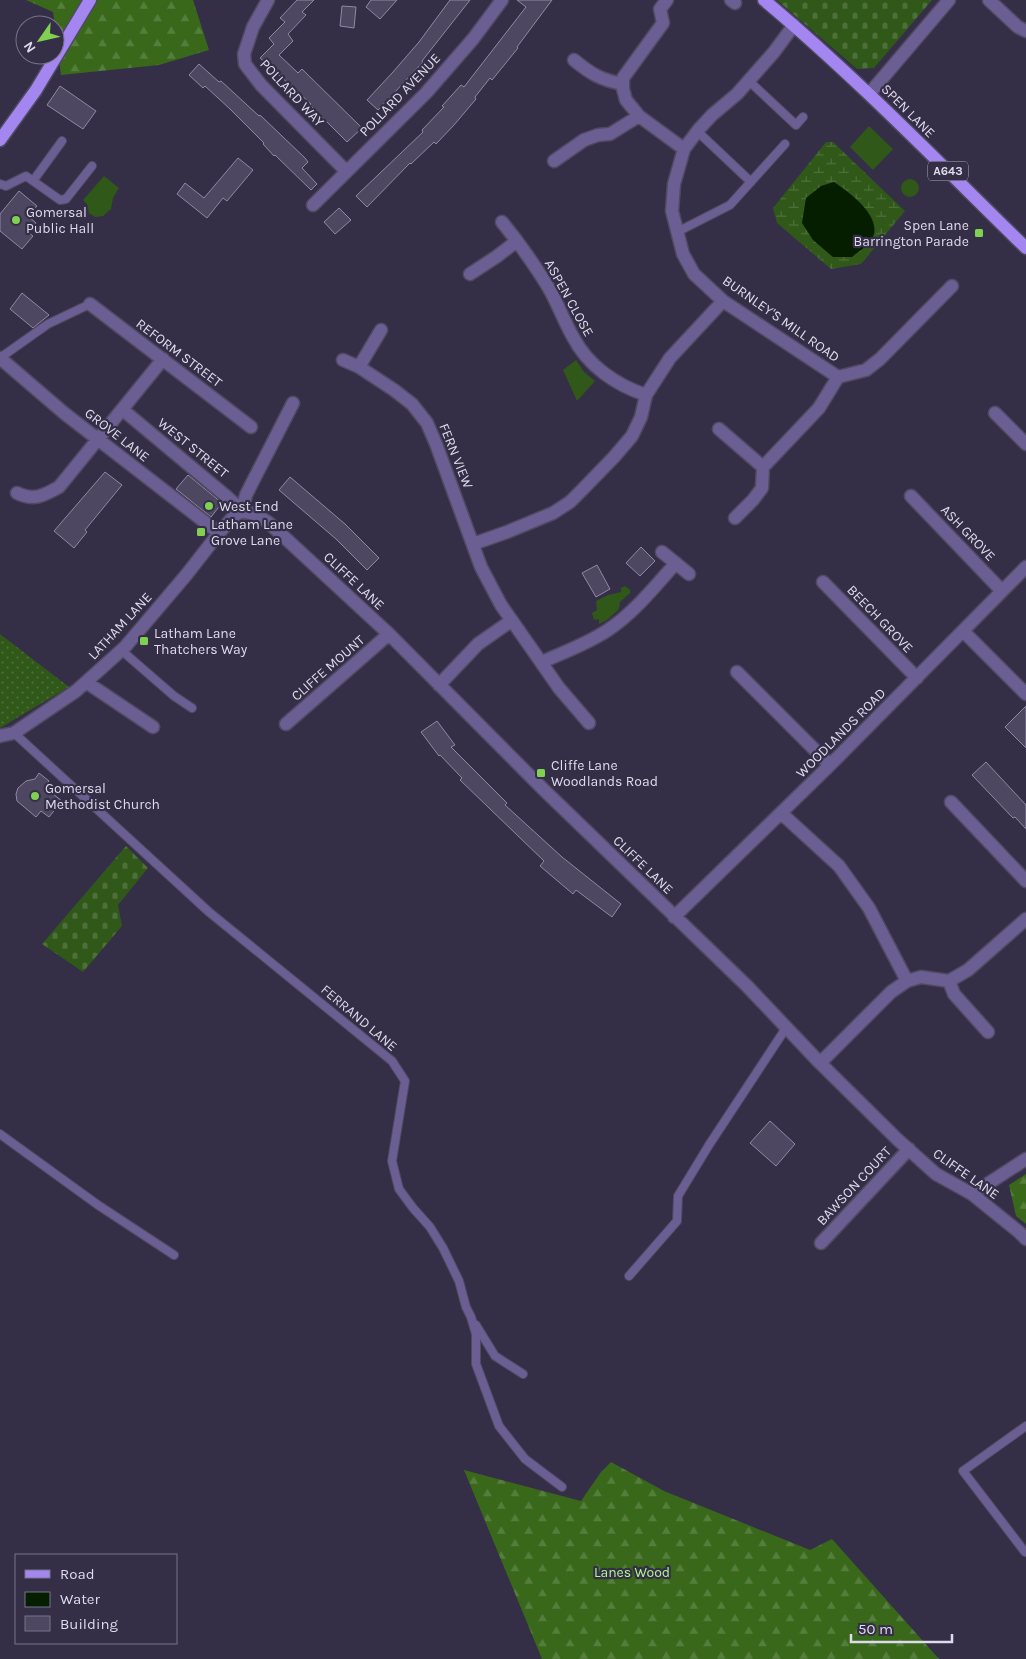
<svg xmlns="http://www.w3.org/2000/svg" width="1026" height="1659" font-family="Karla,sans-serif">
<defs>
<pattern id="grass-dots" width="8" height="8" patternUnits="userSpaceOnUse" patternTransform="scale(1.25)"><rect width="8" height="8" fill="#305818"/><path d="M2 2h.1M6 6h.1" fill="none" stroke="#4e6f3a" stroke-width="1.8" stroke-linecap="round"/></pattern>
<pattern id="forest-firs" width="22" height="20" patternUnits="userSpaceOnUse" patternTransform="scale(1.25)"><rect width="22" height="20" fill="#39681b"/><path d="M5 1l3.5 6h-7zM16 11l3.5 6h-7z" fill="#557d3c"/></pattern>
<pattern id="wetland-marsh" width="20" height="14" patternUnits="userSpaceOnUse" patternTransform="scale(1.25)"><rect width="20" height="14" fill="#305818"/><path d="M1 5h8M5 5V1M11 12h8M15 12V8" fill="none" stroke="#4e6f3a"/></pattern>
<pattern id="cemetery-stones" width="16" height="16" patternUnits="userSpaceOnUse" patternTransform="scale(1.25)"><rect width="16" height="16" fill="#305818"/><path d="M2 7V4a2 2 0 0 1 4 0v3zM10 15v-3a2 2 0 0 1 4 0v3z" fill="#4e6f3a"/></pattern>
</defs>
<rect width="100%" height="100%" fill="#342e47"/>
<!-- grass -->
<path fill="url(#grass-dots)" d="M0 634 69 687 0 728Z"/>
<!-- forest -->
<path fill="url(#forest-firs)" d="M26 0H193L209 50 159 65 61 75 53 12Z
M1026 1174V1224L1016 1216 1009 1185Z
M611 1462 664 1491 810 1550 832 1539 939 1659H542L464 1470 581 1501 601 1472Z"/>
<!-- wetland -->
<path fill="url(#wetland-marsh)" d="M826 142H833L905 211 861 264 831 269 777 223 773 208Z"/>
<!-- cemetery -->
<path fill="url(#cemetery-stones)" d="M777 0H932L874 68 857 69Z
M126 846 148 868 118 905 122 926 83 972 42 944Z"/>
<!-- green -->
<path fill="#305818" d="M869 126 893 149 873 170 850 147Z
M104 176 119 188 113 198 111 209 103 216 95 217 89 213 87 204 83 200Z
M901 188a9 9 0 1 1 18 0a9 9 0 1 1-18 0Z
M576 360 584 372 595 381 577 401 563 370Z
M625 586 630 590V593L620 602 619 609 616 612 607 620 599 624V619L594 620 592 613 597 610 596 601 608 595 621 592V588Z"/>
<!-- water -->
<path fill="#061e00" d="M834 182C849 192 884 217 872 239 869 245 858 252 852 257H833L813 240 802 223 806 198 821 186Z"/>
<!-- building -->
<path fill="#4d4761" stroke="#8f89a6" d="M297 0H314L302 12 306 15 288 34 293 41 279 55 298 73 302 69 362 128 347 142 310 105 311 104 260 58 274 44 269 38 285 22 280 18Z
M371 0H397L380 19 366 7Z
M450 0H470L422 61 423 62 378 110 367 100 393 72 419 42Z
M517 0H552L517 47 518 48 492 80 490 78 475 97 476 99 454 125 436 144 434 142 411 164 410 163 367 207 356 196 423 132 422 130 444 107 442 106 461 85 464 87 526 7Z
M342 6 356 7 354 28 340 26Z
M199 64 219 82 221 81 259 116 260 115 305 158 308 162 302 168 317 184 311 190 275 155 274 156 263 144 264 143 230 109 205 86 203 88 189 75Z
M60 86 96 111 83 129 47 105Z
M238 158 253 170 227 201 223 198 207 218 177 194 185 183 204 198Z
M19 191 37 206 28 216 36 223 29 233 33 236 22 249 0 231V214Z
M339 208 351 220 335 234 324 222Z
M22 293 49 315 33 328 10 309Z
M105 472 122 485 85 530 87 532 74 548 54 531Z
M188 475 222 503 211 517 176 489Z
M290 477 345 524 379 558 367 570 336 539 279 490Z
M641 547 655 561 640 576 626 563Z
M597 565 610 589 596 597 582 573Z
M1026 706V748L1005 727Z
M437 721 455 745 451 747 507 803 505 805 562 857 621 904 612 917 576 890 573 894 540 866 544 861 460 780 462 778 440 755 439 756 421 732Z
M986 762 1026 805V829L1015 817 1013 818 972 775Z
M39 773 49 781 44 787 62 801 49 817 41 811 36 817 17 801 16 794 18 788 26 781 35 779Z
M770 1121 795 1144 776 1166 750 1143Z"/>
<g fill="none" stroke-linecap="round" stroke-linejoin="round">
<!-- service casing -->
<g stroke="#4f4a61" stroke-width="10">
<path id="service" d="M749 81 796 125 803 117
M697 131 751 182
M33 181 62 141
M0 184 6 186 26 176 60 200 66 199 92 166
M677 232 730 205 785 144
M0 358 48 324 90 304
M121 650 174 696 192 708
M14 733 209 912 392 1061 405 1081 392 1161 399 1189 413 1208 430 1227 443 1248 459 1281 466 1307 471 1317 476 1334V1364L499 1426 525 1459 562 1487
M0 1134 98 1205 174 1255
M629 1276 677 1221 678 1196 709 1145 786 1028
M476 1325 495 1356 523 1374
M1025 1552 963 1471 1026 1426"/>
</g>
<!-- minor casing -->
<g stroke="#4f4a61" stroke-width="15">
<path id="minor" d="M268 0 253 27 244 54 245 64 261 85 346 171
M731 0 735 3
M989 0 1018 27 1026 31
M794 25 774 52 737 94 712 115 699 129 684 149 674 184 672 211 683 254 694 274 723 301 838 377 866 370 880 359 952 286
M574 60C591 74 601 80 623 84
M869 94 949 0
M639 116 626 100 623 89V78L663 23 660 9 667 0
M554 161 584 140 598 135 610 134 639 116 684 149
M313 205 426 93 473 39 502 0
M502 222 517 241
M470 274 496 257 517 241C529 258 541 274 551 292 559 307 565 323 573 337 588 366 616 385 646 395
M90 304 251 427
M381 330 359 367 394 390 412 404 427 423 436 444 481 567 501 605 559 688 589 723
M0 358 64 413 219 533
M343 360 359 367
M123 410 226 496 242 511
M995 413 1026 444
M719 429 763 467
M17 493C34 501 43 496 59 487L163 359
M911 496 1002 591
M242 511 257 515 269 523 389 634 544 790 747 986 820 1063 897 1139 936 1174 972 1194 1019 1232 1026 1239
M242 511 246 495 251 485 293 403
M735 518 753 500 762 488 763 467 819 408 838 377
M473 544 507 532 553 513 570 502 581 491 614 457 632 436 641 417 646 395 670 358 723 301
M662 552 689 574
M823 582 917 678
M963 631 1026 694
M542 662C564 652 587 644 608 630 634 613 655 586 676 563
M737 672 830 765
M86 682 153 727
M439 685 478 644 511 621
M286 724 389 634
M0 736 14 733 76 691 125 647 187 574 219 533 234 516 242 511
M951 802 1026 881
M781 813 839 866 869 908 907 981
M674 917 830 765 1026 567
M949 981 954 994 988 1032
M820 1063 891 992 907 981 921 977 949 981 968 970 1026 919
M972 1194 1026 1159
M821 1243 909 1149"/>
</g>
<!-- primary casing -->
<g stroke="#4f4a61" stroke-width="15">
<path id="primary" d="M764 0C856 77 940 164 1026 248
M0 140 36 90 90 0"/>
</g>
<!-- service -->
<use href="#service" stroke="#6b5e92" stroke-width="8"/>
<!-- minor -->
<use href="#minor" stroke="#6b5e92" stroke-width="12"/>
<!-- primary -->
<use href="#primary" stroke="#a386ef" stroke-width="12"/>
</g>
<!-- markers -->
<g fill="#80d052" stroke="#342e47" stroke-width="2">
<circle cx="16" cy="220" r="5"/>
<rect x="974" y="228" width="10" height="10" rx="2.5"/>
<circle cx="209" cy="506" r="5"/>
<rect x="196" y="527" width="10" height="10" rx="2.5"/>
<rect x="139" y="636" width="10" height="10" rx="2.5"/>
<rect x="536" y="768" width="10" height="10" rx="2.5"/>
<circle cx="35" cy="796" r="5"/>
</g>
<g text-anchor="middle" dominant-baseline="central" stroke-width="4.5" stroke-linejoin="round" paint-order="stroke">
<!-- shield labels -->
<rect fill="#342e47" stroke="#aca7ba" stroke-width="1" x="928" y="161.5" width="40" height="19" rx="4"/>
<g font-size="12" font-weight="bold" fill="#dfdbeb">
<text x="948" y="171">A643</text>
</g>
<!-- street labels -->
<g font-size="14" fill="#dfdbeb" stroke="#342e47">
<text transform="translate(292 93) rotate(47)">POLLARD WAY</text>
<text transform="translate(400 95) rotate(-46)">POLLARD AVENUE</text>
<text transform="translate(908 111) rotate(45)">SPEN LANE</text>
<text transform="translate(569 298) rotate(61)">ASPEN CLOSE</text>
<text transform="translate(781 319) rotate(35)">BURNLEY'S MILL ROAD</text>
<text transform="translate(179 353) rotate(37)">REFORM STREET</text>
<text transform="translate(117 435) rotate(38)">GROVE LANE</text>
<text transform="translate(193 448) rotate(39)">WEST STREET</text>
<text transform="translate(456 456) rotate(68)">FERN VIEW</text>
<text transform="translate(968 533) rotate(46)">ASH GROVE</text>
<text transform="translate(354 581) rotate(43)">CLIFFE LANE</text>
<text transform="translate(880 619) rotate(46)">BEECH GROVE</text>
<text transform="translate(120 626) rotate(-47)">LATHAM LANE</text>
<text transform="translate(328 668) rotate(-41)">CLIFFE MOUNT</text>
<text transform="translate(841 733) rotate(-45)">WOODLANDS ROAD</text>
<text transform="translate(643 865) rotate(44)">CLIFFE LANE</text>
<text transform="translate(359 1018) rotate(40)">FERRAND LANE</text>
<text transform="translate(966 1174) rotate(35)">CLIFFE LANE</text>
<text transform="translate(854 1186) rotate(-47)">BAWSON COURT</text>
</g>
<!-- poi labels -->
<g font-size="14" fill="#dfdbeb" stroke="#342e47" text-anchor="start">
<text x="26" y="212">Gomersal<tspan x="26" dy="16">Public Hall</tspan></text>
<text x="969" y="225" text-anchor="end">Spen Lane<tspan x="969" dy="16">Barrington Parade</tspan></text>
<text x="219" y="506">West End</text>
<text x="211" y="524">Latham Lane<tspan x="211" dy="16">Grove Lane</tspan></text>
<text x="154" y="633">Latham Lane<tspan x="154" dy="16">Thatchers Way</tspan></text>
<text x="551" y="765">Cliffe Lane<tspan x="551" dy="16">Woodlands Road</tspan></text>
<text x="45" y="788">Gomersal<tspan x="45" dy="16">Methodist Church</tspan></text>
</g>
<!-- park labels -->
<g font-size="14" fill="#b1f68f" stroke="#342e47">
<text x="632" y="1572">Lanes Wood</text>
</g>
</g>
<!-- legend -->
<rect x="15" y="1554" width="162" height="90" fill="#342e47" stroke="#787389"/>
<rect x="25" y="1570" width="25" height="8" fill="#a386ef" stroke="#787389"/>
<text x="60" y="1579" font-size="15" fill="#dfdbeb">Road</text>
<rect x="25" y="1592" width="25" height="15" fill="#061e00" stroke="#787389"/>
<text x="60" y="1604" font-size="15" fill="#dfdbeb">Water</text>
<rect x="25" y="1616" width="25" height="15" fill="#4d4761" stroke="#787389"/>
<text x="60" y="1629" font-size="15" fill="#dfdbeb">Building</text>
<!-- north arrow -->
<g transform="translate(40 40) rotate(236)"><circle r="24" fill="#342e47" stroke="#787389"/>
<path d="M0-4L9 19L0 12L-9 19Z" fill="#80d052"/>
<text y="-8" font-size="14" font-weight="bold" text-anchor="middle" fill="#dfdbeb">N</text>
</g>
<!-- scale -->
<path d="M851 1634v8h101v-8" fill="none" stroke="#dfdbeb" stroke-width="2.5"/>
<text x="858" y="1634" font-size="15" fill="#dfdbeb" stroke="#342e47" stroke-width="4" paint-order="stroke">50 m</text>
</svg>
